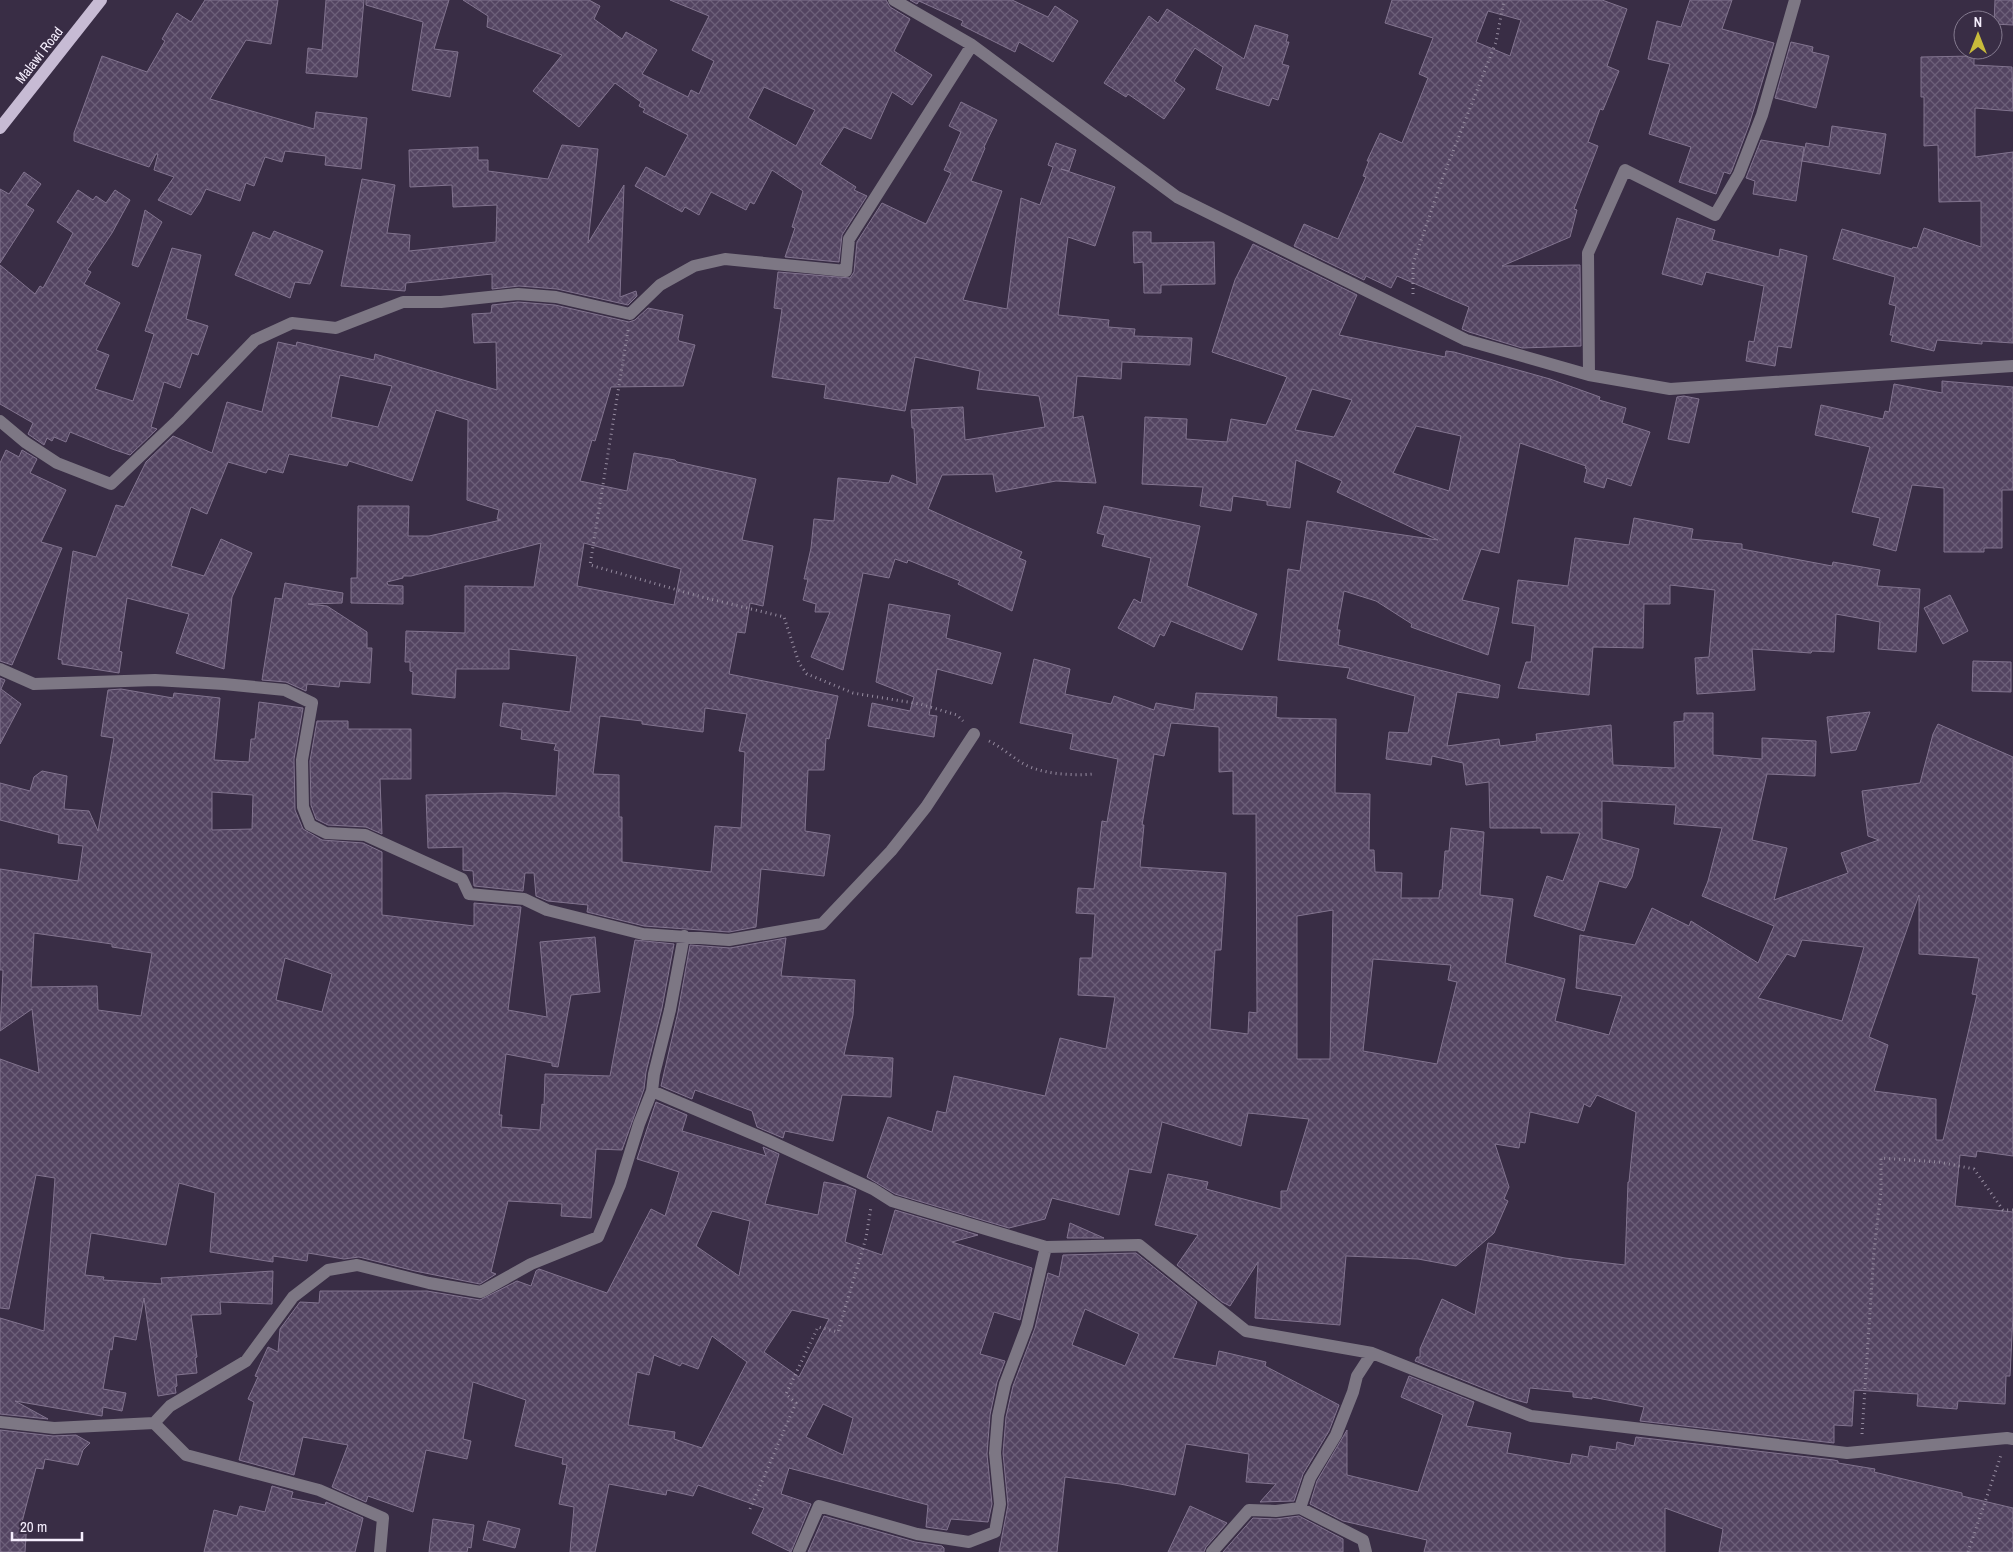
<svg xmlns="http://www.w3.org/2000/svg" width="2013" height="1552" font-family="'Archivo Narrow',sans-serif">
<defs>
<pattern id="building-cross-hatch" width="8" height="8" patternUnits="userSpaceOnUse" patternTransform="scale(1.25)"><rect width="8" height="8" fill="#534461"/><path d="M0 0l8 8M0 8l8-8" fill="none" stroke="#6c5f79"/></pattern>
</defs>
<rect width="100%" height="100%" fill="#392d45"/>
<!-- building -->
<path fill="url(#building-cross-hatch)" stroke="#82748f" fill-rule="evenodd" d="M205 0H278L271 44 246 40 210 99 314 129 316 112 367 118 361 169 325 165 326 156 285 151 282 162 265 157 254 186 246 183 240 201 206 189 200 202 191 215 158 200 174 177 154 170 158 154H156L149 167 74 141V133L102 56 147 72 165 41 162 39 177 13 191 22Z
M326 0H364L357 77 306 73 308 48 322 50Z
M366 0H449L434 49 458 52 450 97 412 90 423 22 366 5Z
M463 0H589L600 6 594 19 622 39 626 32 657 50 642 74 688 97 691 90 699 94 714 61 692 50 709 16 670 0H886L890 7 910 19 894 51 932 75 912 105 892 92 871 139 844 127 820 164 856 187 854 190 867 196 842 235 839 262 785 257 795 228 792 227 803 191 772 170 754 204 750 202 746 210 711 192 699 215 685 207 682 212 635 186 646 167 665 177 688 135 643 112 645 109 639 106 641 102 615 83 579 127 533 91 562 55 487 27 488 16ZM764 87 815 110 796 146 748 118Z
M910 0H1012L1048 17 1055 6 1078 21 1053 62 1019 42 1015 52 961 25 963 21 919 1 917 4Z
M1392 0H1602L1627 9 1607 66 1619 71 1603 110 1600 109 1588 142 1598 146 1574 209 1577 210 1570 237 1502 266 1580 265 1581 346 1522 348 1469 332 1462 329 1469 307 1397 276 1391 288 1366 276 1364 280 1294 246 1304 224 1338 239 1366 177 1363 176 1369 161H1367L1380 133 1402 143 1428 78 1419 74 1433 38 1385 23ZM1488 11 1521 20 1510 56 1476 42Z
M1690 0H1732L1722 29 1774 43 1749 125 1732 170 1730 174 1724 172 1716 194 1679 182 1691 147 1649 134 1670 64 1648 59 1657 21 1681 27Z
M1995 0H2013V25L1994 24Z
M1167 9 1244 59 1255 25 1288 35 1286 42H1289L1282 64 1289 66 1278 100 1272 98 1269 106 1216 89 1223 67 1195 48 1174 81 1185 89 1164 119 1128 94 1126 97 1104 83 1149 16 1158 23Z
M1791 42 1813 47 1812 52 1829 56 1816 108 1775 98Z
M1974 56V65L2012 67 2013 111 1975 108V157L2013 152V343L1982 341V344L1937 340 1934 351 1891 341 1893 335H1890L1896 306 1889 304 1895 277 1833 259 1842 229 1912 249 1913 247 1917 248 1924 228 1981 247V201L1939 202 1938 145 1924 146V97H1921V57Z
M961 102 997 120 984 147 985 148 971 181 1002 191 963 300 1007 309 1021 198 1040 205 1053 167 1048 165 1056 143 1076 150 1069 171 1061 169 1115 187 1095 246 1068 237 1058 315 1109 320 1108 327 1135 329 1134 336 1192 338 1190 365 1122 362 1121 379 1077 376 1073 418 1083 416 1096 483 1056 481 996 492 993 474 942 475 928 509 1022 552 1019 558 1026 561 1012 611 958 584 960 581 908 560 907 563 895 559 889 578 863 573 843 670 811 657 830 612H815L816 604 803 600 808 579H804L811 548 814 519 834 521 838 478 889 483 892 475 917 485 914 428H912L911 410 963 407 965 440 1045 427 1039 396 977 389 980 371 915 357 905 411 824 398 826 385 772 377 782 309 774 308 778 272 850 278 854 272 857 242 882 203 926 224 951 173 944 170 961 132 949 126Z
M1832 126 1886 134 1880 174 1802 161 1806 143 1829 147Z
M1761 140 1804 147 1796 201 1753 194 1755 181 1746 178Z
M562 145 598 149 588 243 624 185 620 297 636 291 637 296 628 305 557 289 519 286 492 289V274L406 283 405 291 341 286 362 179 395 185 387 233 410 235 409 251 496 242 497 205 453 207 452 185 410 187 409 150 478 147V160H488V171L548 179Z
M24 172 41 184 26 205 34 210 0 263V189L9 194Z
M78 190 93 200 96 196 106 203 115 190 130 200 112 233 87 270 91 272 84 284 120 303 96 350 109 355 95 389 133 401 154 334 145 331 172 248 201 255 186 319 208 326 198 355 192 353 180 388 164 382 151 427 157 429 130 455 112 449 70 432 66 442 54 437 52 441 47 438 44 445 28 434 33 423 0 404V265L35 294 40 286 43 288 73 233 57 222Z
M145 210 162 222 138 267 132 265Z
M1677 218 1715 230 1712 240 1779 257 1780 249 1807 256 1791 348 1778 346 1775 366 1746 361 1749 341 1754 342 1764 286 1706 272 1702 285 1662 274Z
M274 231 323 251 310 284 295 282 290 298 235 275 253 232 270 239Z
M1133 232H1151V243L1214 242 1215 284 1161 285V293H1144L1143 262 1134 263Z
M1253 244 1357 295 1339 335 1445 357 1446 351 1454 352 1550 379 1600 397 1599 400 1626 408 1622 423 1650 432 1631 486 1607 478 1604 488 1584 482 1587 469 1585 468 1586 466 1520 443 1499 553 1481 549 1462 600 1499 608 1488 655 1411 627 1412 624 1376 601 1344 591 1337 630H1340L1338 645 1500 685 1498 698 1457 692 1447 746 1499 739 1500 746 1537 741 1536 734 1611 725 1613 765 1675 768 1674 722 1684 721V713H1713V755L1762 759V738L1816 741 1815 776 1767 774 1752 840 1787 848 1774 900 1848 873 1841 853 1879 840 1868 836 1862 791 1920 783 1933 734 1938 724 2013 757V1156L1977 1151 1976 1157 1960 1155 1955 1206 2013 1212V1315L2010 1376H2006L2005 1404 1958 1401 1957 1409 1917 1406 1918 1394 1854 1390 1852 1426 1834 1425V1443L1640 1421 1644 1407 1592 1397V1399L1573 1397V1392L1530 1388 1527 1403 1508 1398 1415 1361 1417 1357H1420V1349L1442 1299 1475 1315 1488 1243 1565 1258 1625 1265 1628 1182H1629L1636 1112 1597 1095 1590 1107 1584 1104 1578 1123 1530 1112 1525 1143 1520 1142 1519 1148 1495 1144 1509 1187 1504 1199 1508 1201 1494 1233 1456 1266 1418 1259 1346 1256 1340 1325 1255 1318 1258 1262 1230 1306 1222 1302 1177 1265 1198 1235 1155 1225 1168 1174 1208 1182 1206 1189 1281 1209V1191H1287L1309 1119 1248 1113 1241 1146 1162 1122 1151 1173 1129 1169 1119 1215 1052 1198 1045 1219 1009 1228 895 1194 867 1177 888 1117 932 1132 937 1111 946 1113 954 1076 1045 1096 1060 1038 1106 1049 1115 997 1078 995 1080 958H1092L1095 914 1076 913 1078 888 1094 889 1102 821 1107 822 1118 759 1070 749 1073 734 1020 723 1034 659 1070 669 1065 694 1111 704 1114 696 1154 710 1156 703 1194 710 1196 693 1277 697 1276 717 1280 718 1336 719 1335 793 1370 794 1369 850H1374L1375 872 1402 873 1401 898H1439L1440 890H1442L1445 851H1449L1451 828 1484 832 1480 895 1513 899 1505 963 1565 979 1555 1021 1609 1035 1622 996 1576 988 1580 935 1635 945 1652 908 1689 926 1691 921 1758 963 1774 926 1702 896 1708 881 1722 828 1674 824 1676 805 1602 801V839L1639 849 1632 877 1626 888 1599 881 1584 931 1534 916 1547 876 1563 881 1580 833H1541V828H1490L1489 782 1466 785 1463 763 1432 756 1431 765 1386 759 1389 732 1408 733 1415 696 1347 678 1350 668 1278 660 1288 569 1300 571 1307 521 1438 540 1337 492 1342 481 1296 460 1290 508 1267 505V501L1233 496 1231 511 1200 506 1203 487 1142 484 1145 417 1187 419 1186 439 1227 442 1231 419 1266 425 1287 377 1212 352 1235 280ZM1312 389 1352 400 1334 437 1295 430ZM1416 426 1461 436 1449 491 1393 473ZM1171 723 1219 727V772L1233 771V814H1256L1257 1013 1249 1012 1248 1034 1210 1029 1215 950H1221L1226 873 1140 867 1144 825H1142L1154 754 1164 756ZM1919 895V954L1979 958 1972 994 1977 995 1943 1140H1936V1099L1874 1091 1888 1045 1869 1037ZM1333 910 1330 1059H1297V916ZM1802 940 1864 947 1842 1021 1758 998 1787 954 1795 957ZM1373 959 1451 965 1448 980 1457 982 1437 1064 1363 1051Z
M518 302 555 305 629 322 635 320 648 308 683 315 678 339 679 341 695 345 683 386 611 387 595 441 592 440 580 481 627 491 634 453 675 460 677 462 756 479 742 540 773 546 763 606 750 603 745 633 737 632 729 674 838 696 829 739 826 738 824 770H808L805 831 830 835 824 876 761 869 756 927 729 932 644 926 587 912 588 905 548 901 536 896 534 873H525L523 891 474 886 473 871 463 870V847L428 848 426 795 505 793 556 796 559 751 554 750 556 744 521 739 522 730 500 726 503 703 570 712 577 656 509 649V669H456L455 698 412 694 413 672 410 671V662H405L406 631 465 633V586L534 587 541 543 411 576H403V578L387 582 388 585 403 586V604L351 603V578H357L358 506H409L408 536H429L501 520 497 519 499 510 467 500 468 420 436 410 412 481 349 461 347 466 289 454 283 473 268 469 266 473 228 462 207 514 191 507 171 566 204 576 221 539 252 553 232 597 224 669 176 653 189 614 127 598 119 651 122 652 119 673 62 664V660L58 659 73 551 96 557 116 505 124 507 146 462 173 436 212 453 227 402 262 412 278 342 296 346 297 342 374 360 375 354 497 390 496 342 474 343 472 314 491 313 492 305ZM340 375 392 386 378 427 331 417ZM584 543 681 569 674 605 577 586ZM705 708 747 714 739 751 745 752 741 828 715 826 711 872 622 862V817H619V775L593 774 600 716 642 721V724L703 732Z
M1942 381 2013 387V490H2002V548H1984V552H1944V488L1912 485 1896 551 1873 545 1880 518 1852 512 1870 447 1815 435 1821 405 1883 419 1885 411 1889 412 1894 384 1942 393Z
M1684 396 1699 399 1689 443 1668 439 1677 397Z
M6 450 19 457 22 450 37 459 30 473 66 490 41 542 62 548 12 665 0 661V463Z
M1104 506 1200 526 1187 586 1257 614 1242 650 1171 621 1164 636 1160 634 1154 647 1118 628 1134 599 1141 603 1151 558 1102 546 1105 535 1097 533Z
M1634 518 1693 529 1691 539 1742 544V549L1832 566 1833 562 1880 570 1877 586 1920 589 1916 652 1878 649 1880 622 1836 614 1834 652 1812 651 1811 653 1752 649 1755 690 1697 694 1695 658 1709 657 1715 590 1670 585V604H1644L1643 648 1593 647 1589 695 1518 688 1526 662H1531L1535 626 1512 623 1518 580 1568 586 1575 538 1629 545Z
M285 583 343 593 342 603 308 604 327 606 367 632V648H372L370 683 340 681 339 687 307 684 306 691 286 682 262 680 275 598 282 599Z
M1950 595 1968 631 1943 644 1924 608Z
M889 604 950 615 946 638 1001 653 992 684 937 669 929 715 937 716 934 737 868 726 872 703 910 711 914 697 876 682Z
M1973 661 2011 662V692L1972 691Z
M0 678 5 680 1 689 21 704 0 744Z
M121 689 173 698 174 693 220 698 214 760 249 762 251 739H255L259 702 303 708 294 759 295 810 303 829 322 840 363 843 382 852V915L474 926V903L521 907 508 1010 547 1017 540 942 595 937 600 992 571 995 558 1067 552 1066V1063L506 1054 499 1115H502L501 1127 540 1130 542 1104 544 1105 545 1074 610 1076 635 940 674 944 662 1008 646 1072 644 1089 622 1150 596 1149 591 1218 561 1216 562 1204 508 1201 491 1272 496 1274 480 1284 415 1271 359 1257 344 1259 308 1253 307 1261 273 1256V1262L210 1252 215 1193 179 1183 166 1245 91 1233 85 1275 104 1277 103 1280 162 1284 161 1278 273 1271 272 1304 220 1302 221 1314 191 1315 197 1357 195 1358 197 1373 176 1375 177 1386 175 1387 176 1393 158 1396 144 1298 136 1340 114 1336 112 1350 110 1349 103 1389 126 1393 122 1411 103 1407 102 1416 15 1401 48 1419 0 1414V1318L44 1331 55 1178 36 1175 9 1309 0 1308V1059L39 1073 32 1009 0 1031 3 970H0V869L78 881 83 846 58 843 59 835 0 820V783L30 791 34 777 42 771 67 776 64 809 89 811 98 831 114 738 101 736 108 690ZM212 792 253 795 252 829 212 830ZM34 933 112 944V947L152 953 141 1016 98 1010 97 986 31 987ZM285 958 332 974 322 1012 276 1000Z
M1870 712 1856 750 1831 753 1827 717Z
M317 721H348V729H411V779H380L382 834 366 827 328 825 316 819 311 805 310 761Z
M786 938 781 976 855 980 853 1015 844 1055 893 1058 891 1097 842 1095 833 1141 785 1131 783 1138 757 1127 752 1111 695 1090 692 1099 661 1086 678 1012 690 945 730 948Z
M656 1102 687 1115 682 1131 766 1156 763 1147 779 1154 765 1204 818 1215 824 1182 846 1186 856 1190 845 1242 882 1255 895 1210 978 1235 952 1242 1032 1268 1020 1320 994 1312 980 1354 1005 1361 997 1382 990 1415 987 1454 992 1504 988 1522 951 1519 947 1530 926 1527 928 1505 789 1468 781 1494 811 1504 791 1552 752 1533 764 1508 698 1485 693 1496 667 1490 666 1495 609 1484 595 1552H570L574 1507 559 1504 567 1465 562 1464 563 1458 515 1446 526 1400 473 1382 463 1439 471 1441 467 1459 426 1450 413 1512 368 1496 366 1502 332 1487 348 1445 303 1437 294 1475 239 1460 254 1402 248 1399 258 1377 255 1376 268 1347 278 1352 280 1329 300 1302 319 1303 320 1291H427L480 1300 517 1281 531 1286 536 1271 539 1269 607 1293 651 1209 665 1216 679 1172 637 1159ZM712 1211 750 1221 739 1276 696 1246ZM792 1310 829 1319 799 1377 764 1352ZM712 1336 747 1362 702 1448 674 1439 675 1432 628 1425 637 1372 649 1375 654 1355 680 1366 682 1363 698 1369ZM823 1404 853 1418 843 1455 806 1437Z
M1070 1223 1104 1238H1067Z
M1136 1253 1197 1302 1173 1358 1216 1366 1219 1351 1266 1362 1265 1366 1339 1405 1329 1431 1303 1474 1294 1501 1260 1502 1276 1484 1246 1482 1249 1454 1186 1444 1175 1495 1120 1484 1065 1477 1057 1552H999L1008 1505 1003 1453 1006 1417 1013 1386 1035 1328 1048 1273 1059 1277 1063 1255ZM1085 1309 1139 1334 1125 1366 1072 1345Z
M1409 1376 1474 1402 1466 1426 1511 1433 1507 1453 1570 1464 1572 1454 1588 1457 1590 1446 1616 1450 1617 1442 1634 1446 1636 1437 1834 1460 1838 1461V1463L1875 1469 1874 1472 1962 1493V1496L2013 1508V1552H1719L1723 1529 1665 1508V1552H1424L1427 1540 1343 1521 1310 1504 1317 1481 1347 1430V1475L1418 1492 1443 1415 1401 1397Z
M0 1430 53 1436 76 1435 90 1443 83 1450 78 1465 45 1459 43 1469 36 1468 22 1522H27L25 1552H0Z
M272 1486 293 1492 291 1498 325 1505 326 1502 363 1518 355 1552H204L214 1510 237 1516 240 1506 265 1512Z
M1190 1506 1227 1523 1206 1547 1204 1552H1168Z
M824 1516 915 1542 942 1546 944 1548V1552H808Z
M1299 1516 1343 1539V1552H1223L1253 1518 1276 1519Z
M433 1519 474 1525 471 1548 468 1547 467 1552H429Z
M488 1521 520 1529 515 1548 483 1540Z"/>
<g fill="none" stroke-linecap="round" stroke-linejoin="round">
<!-- path -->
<path stroke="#958b9f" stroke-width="3" stroke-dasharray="1 4" stroke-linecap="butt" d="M1413 294V264L1443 177 1496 42 1504 0
M628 330 590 565 702 597 784 617 799 663 807 674 853 693 920 704 957 715 963 721
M989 741C1001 747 1011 756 1022 763 1040 774 1072 776 1093 774
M1862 1434 1874 1251 1881 1191V1158L1939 1162 1974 1169 2003 1210H2013
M750 1509 796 1403 786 1394 818 1327 838 1332 866 1238 871 1207
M1968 1552 2001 1455"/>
<!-- minor -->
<path stroke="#7d7784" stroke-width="12" d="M894 0 972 45 1177 197 1466 340 1589 375 1670 389 2013 366
M1589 375 1588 253 1625 170 1715 215 1739 174 1762 115 1795 0
M0 421 25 442 57 463 111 484 178 420 255 340 292 323 336 328 403 302H441L518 294 556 297 630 314 660 285 694 266 725 259 846 271 849 239 972 45
M0 669 34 684 155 680 224 684 285 690 312 703 302 760 303 807 310 825 326 833 365 835 462 879 469 894 524 899 547 910 643 934 729 940 822 924 891 851 926 807 974 734
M684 936 670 1010 654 1074 652 1091 765 1139 873 1189 892 1201 1046 1247 1139 1245 1246 1331 1372 1353 1531 1416 1847 1453 2007 1438 2013 1439
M0 1422 54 1428 154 1423 170 1406 246 1361 293 1297 328 1270 357 1265 429 1283 481 1292 531 1264 598 1237 620 1185 639 1124 652 1091
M154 1423 186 1455 319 1490 383 1518 380 1552
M799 1552 819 1506 917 1534 969 1542 995 1532 1000 1504 995 1453 998 1416 1005 1384 1027 1326 1046 1247
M1212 1552 1249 1510 1276 1511 1300 1508
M1366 1552 1363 1540 1300 1508 1310 1478 1336 1435 1353 1392 1357 1376 1372 1353"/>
<!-- major -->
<path stroke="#c7bbd4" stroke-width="12" d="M0 128 101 0"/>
</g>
<g text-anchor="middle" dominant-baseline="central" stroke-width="5" stroke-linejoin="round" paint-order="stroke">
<!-- street labels -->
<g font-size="14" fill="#f5eefd" stroke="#392d45">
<text transform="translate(39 55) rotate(-52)">Malawi Road</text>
</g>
</g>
<!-- north arrow -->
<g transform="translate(1978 35)"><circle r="24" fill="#392d45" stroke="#847a8f"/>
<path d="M0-4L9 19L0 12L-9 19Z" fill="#c8bb3b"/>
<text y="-8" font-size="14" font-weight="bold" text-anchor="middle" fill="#f5eefd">N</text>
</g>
<!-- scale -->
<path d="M12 1532v8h70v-8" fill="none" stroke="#f5eefd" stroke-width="2.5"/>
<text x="20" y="1532" font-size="15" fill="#f5eefd" stroke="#392d45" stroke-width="4" paint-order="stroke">20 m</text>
</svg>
